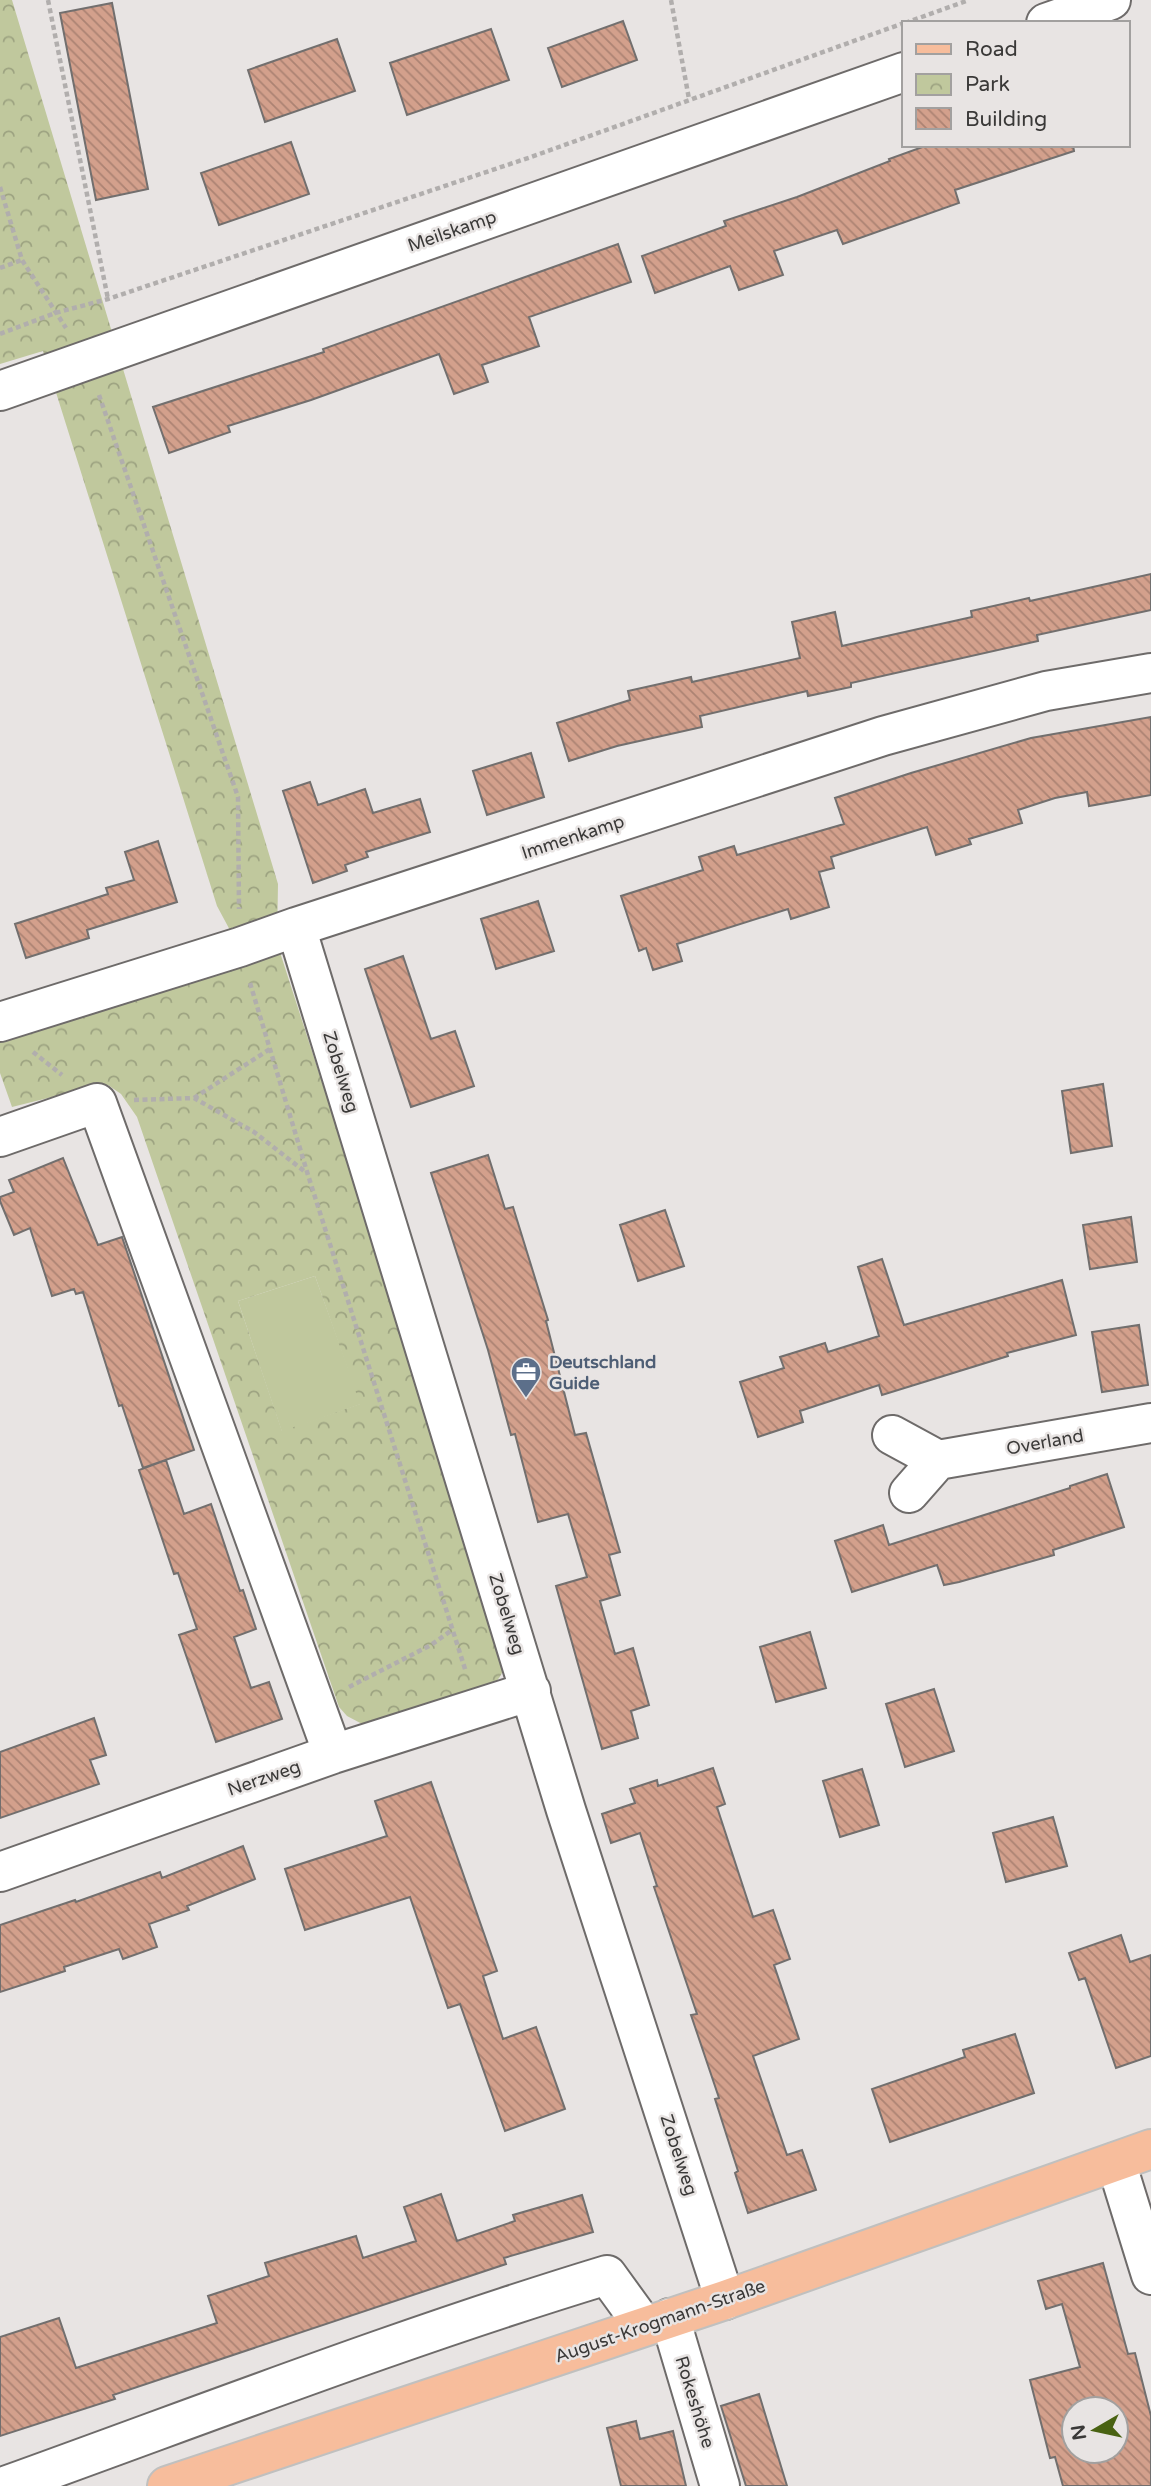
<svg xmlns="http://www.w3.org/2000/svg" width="1151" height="2486" font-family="'Varela Round',sans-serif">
<defs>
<pattern id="park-crowns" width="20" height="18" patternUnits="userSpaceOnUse" patternTransform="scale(1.75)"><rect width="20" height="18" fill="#c0c89d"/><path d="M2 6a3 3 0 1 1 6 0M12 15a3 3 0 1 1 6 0" fill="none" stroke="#9da381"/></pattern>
<pattern id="building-back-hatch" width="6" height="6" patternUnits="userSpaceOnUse" patternTransform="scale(1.75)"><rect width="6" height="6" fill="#d3a08c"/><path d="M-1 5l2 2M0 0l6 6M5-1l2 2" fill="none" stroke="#ac8373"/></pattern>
</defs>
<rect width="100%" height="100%" fill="#e8e4e3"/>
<!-- grass -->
<path fill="#c0c89d" d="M315 1276 361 1404 282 1432 238 1301Z"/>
<!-- park -->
<path fill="url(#park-crowns)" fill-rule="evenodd" d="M0 0H12L278 884 277 943 500 1633C504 1655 511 1666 494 1684L366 1726 347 1716 339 1707 137 1117 121 1094 108 1085 88 1088 12 1107 0 1073V1035L239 947 217 906 43 351 0 364ZM315 1276 360 1404 282 1431 238 1301Z"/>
<!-- building -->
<path fill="url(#building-back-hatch)" stroke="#726f6e" stroke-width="2" fill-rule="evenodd" d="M112 3 148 189 96 200 60 13Z
M623 21 637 60 562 87 548 48Z
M491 29 509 80 407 115 390 63Z
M337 39 355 91 265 122 248 70Z
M291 142 309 194 219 225 201 173Z
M928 145H1073L1074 151 955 190 959 203 843 244 837 230 774 251 783 275 739 290 730 266 655 293 642 256 726 226 724 221 797 197 890 161 889 159Z
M618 244 631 282 529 317 539 346 482 365 488 382 454 394 439 354 311 400 228 426 230 432 169 453 153 407 324 352 323 349Z
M1151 574V610L1037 635 1038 641 851 683V687L808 696 807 691 700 716 702 727 617 746 569 761 557 723 630 700 628 691 691 677 692 682 800 658 792 622 835 612 842 646 972 617 971 611 1029 598 1030 601Z
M1151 717V795L1089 806 1087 792 1055 798 1018 810 1022 823 969 839 971 844 936 855 927 827 831 857 834 868 819 872 829 907 791 919 788 909 677 944 682 961 653 970 646 948 639 951 621 896 703 870 699 857 734 846 737 855 844 824 835 798 911 773 1031 738Z
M531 753 544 797 487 815 473 771Z
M310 782 318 805 365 789 373 813 420 799 430 832 366 852 368 857 345 865 347 871 313 883 283 791Z
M158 841 177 902 87 930 89 938 26 958 15 924 108 894 106 888 134 880 125 852Z
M538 901 554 951 496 969 481 919Z
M403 956 431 1039 455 1031 474 1086 411 1107 365 969Z
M1103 1084 1112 1146 1071 1153 1062 1091Z
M488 1155 505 1209 513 1207 548 1320 546 1321 575 1435 586 1433 620 1552 609 1555 620 1595 600 1601 615 1654 633 1648 649 1705 631 1711 638 1738 602 1749 556 1586 587 1577 568 1514 538 1522 515 1434 511 1435 488 1350 431 1173Z
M63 1158 98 1245 122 1237 194 1450 143 1468 122 1405 119 1406 83 1292 76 1294 74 1289 52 1296 30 1228 14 1235 0 1201V1197L14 1192 9 1180Z
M665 1210 684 1266 638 1281 620 1225Z
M1131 1217 1137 1262 1090 1269 1083 1225Z
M882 1259 904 1325 1062 1280 1076 1335 1007 1353 1008 1356 882 1395 879 1385 800 1411 803 1422 758 1437 740 1382 784 1368 780 1357 825 1343 828 1352 879 1336 858 1267Z
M1139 1325 1148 1385 1102 1392 1092 1332Z
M166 1460 184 1514 211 1504 240 1591 243 1590 256 1629 234 1637 251 1688 269 1682 282 1719 216 1742 179 1635 197 1629 178 1573 174 1574 139 1470Z
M1107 1474 1124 1527 1053 1550 1054 1555 959 1582 944 1585 937 1565 852 1592 835 1541 883 1525 889 1545 1070 1488V1486Z
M810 1632 826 1688 776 1702 760 1647Z
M934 1689 954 1751 905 1767 886 1704Z
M94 1718 106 1755 90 1760 99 1784 0 1818V1752Z
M713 1768 725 1804 717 1807 753 1917 773 1910 790 1959 774 1965 799 2039 753 2056 787 2155 802 2150 816 2190 748 2213 735 2173 738 2171 715 2099 719 2098 691 2015 697 2014 654 1887 657 1886 640 1833 611 1843 602 1814 635 1803 630 1789 657 1780 658 1786Z
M862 1769 879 1825 840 1837 823 1781Z
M431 1782 497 1971 483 1976 503 2039 536 2027 565 2109 505 2131 460 2004 448 2008 410 1897 305 1930 285 1869 387 1836 375 1801Z
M1053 1817 1067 1866 1006 1882 993 1833Z
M243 1846 255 1879 187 1906 189 1910 149 1924 157 1947 123 1959 119 1949 64 1967 65 1971 0 1992V1925L75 1900 76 1902 160 1872 162 1878Z
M1121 1935 1130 1962 1151 1955V2056L1116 2068 1085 1978 1079 1980 1069 1953Z
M1015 2034 1034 2093 890 2142 872 2089 965 2057 963 2050Z
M441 2194 457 2241 515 2221 513 2215 582 2195 593 2232 504 2258 506 2264 113 2395 115 2399 0 2436V2337L59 2318 76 2368 217 2323 208 2296 269 2276 265 2263 356 2236 363 2258 416 2241 404 2207Z
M1103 2263 1128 2354 1135 2353 1151 2416V2486H1063L1055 2457 1050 2458 1030 2380 1080 2367 1062 2304 1046 2309 1038 2281ZM1074 2409H1116V2451H1074Z
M759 2394 787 2486H746L721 2406Z
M636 2421 640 2439 673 2431 686 2486H621L607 2428Z"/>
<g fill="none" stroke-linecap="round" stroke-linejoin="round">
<!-- minor casing -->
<g stroke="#6e6b6a" stroke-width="42">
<path id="minor" d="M1046 23 1111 0
M0 391 904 72
M296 927 566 1810 725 2300
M0 1022 240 947 296 927 883 736 1046 691 1151 673
M0 1137 97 1103 333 1754
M892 1435 938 1460 1151 1423
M909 1493 938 1460
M0 1872 333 1754 531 1691
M1116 2162 1151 2275
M670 2318 720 2486
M5 2486C205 2414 403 2337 607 2275L644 2326"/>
</g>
<!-- major casing -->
<g stroke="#c0c0bf" stroke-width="42">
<path id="major" d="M167 2486 725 2300 1151 2149"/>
</g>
<!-- path -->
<path stroke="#b1aead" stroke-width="4.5" stroke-dasharray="5 3.5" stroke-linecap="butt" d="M48 0 108 299
M671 0 689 99
M905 23 969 0
M0 187 22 260 66 328
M0 268 22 260
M0 334 55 313 108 299 531 157 904 23
M99 395 238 797 239 909
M250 983 308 1175 466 1672
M33 1052 62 1075
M194 1098 270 1049
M134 1100 194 1098 254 1132 308 1174
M349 1687 431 1645 452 1630"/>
<!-- minor -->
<use href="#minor" stroke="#fff" stroke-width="38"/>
<!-- major -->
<use href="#major" stroke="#f7bd9c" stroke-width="38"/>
</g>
<!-- icons -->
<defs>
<g id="office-pin" transform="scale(1.575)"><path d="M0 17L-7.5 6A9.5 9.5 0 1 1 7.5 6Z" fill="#5c6f8a" stroke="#e8e4e3"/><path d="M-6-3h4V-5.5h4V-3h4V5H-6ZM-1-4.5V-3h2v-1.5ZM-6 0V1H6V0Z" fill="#fff"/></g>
</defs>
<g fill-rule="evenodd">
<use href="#office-pin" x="526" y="1372"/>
</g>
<g text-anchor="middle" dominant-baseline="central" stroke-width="5" stroke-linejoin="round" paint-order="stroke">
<!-- street labels -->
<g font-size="18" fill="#3a3938" stroke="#e8e4e3">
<text transform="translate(452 231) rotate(-19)">Meilskamp</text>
<text transform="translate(573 837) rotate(-18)">Immenkamp</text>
<text transform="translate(341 1072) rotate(73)">Zobelweg</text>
<text transform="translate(1045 1442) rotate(-10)">Overland</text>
<text transform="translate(507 1614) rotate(73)">Zobelweg</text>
<text transform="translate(264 1778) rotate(-19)">Nerzweg</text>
<text transform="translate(679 2155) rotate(72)">Zobelweg</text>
<text transform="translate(660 2321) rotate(-19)">August-Krogmann-Straße</text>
<text transform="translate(695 2402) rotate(73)">Rokeshöhe</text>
</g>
<!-- service labels -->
<g font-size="18" font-weight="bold" fill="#4e5e75" stroke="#e8e4e3" text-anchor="start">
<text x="549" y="1362">Deutschland<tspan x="549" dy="21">Guide</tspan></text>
</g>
</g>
<!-- legend -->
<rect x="902" y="21" width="228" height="126" fill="#e8e4e3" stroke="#a2a09f" stroke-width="2"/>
<rect x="916" y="44" width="35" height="10" fill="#f7bd9c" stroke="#a2a09f" stroke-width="2"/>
<text x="965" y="56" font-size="21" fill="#3a3938">Road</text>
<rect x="916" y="74" width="35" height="21" fill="url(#park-crowns)" stroke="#a2a09f" stroke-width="2"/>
<text x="965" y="91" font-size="21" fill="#3a3938">Park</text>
<rect x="916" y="108" width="35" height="21" fill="url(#building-back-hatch)" stroke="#a2a09f" stroke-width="2"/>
<text x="965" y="126" font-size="21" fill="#3a3938">Building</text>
<!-- north arrow -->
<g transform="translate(1095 2430) rotate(261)"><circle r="33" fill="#e8e4e3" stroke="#a2a09f" stroke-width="2"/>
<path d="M0-5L12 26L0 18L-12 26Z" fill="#496212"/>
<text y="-10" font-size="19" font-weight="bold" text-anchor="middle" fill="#3a3938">N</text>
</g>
</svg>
